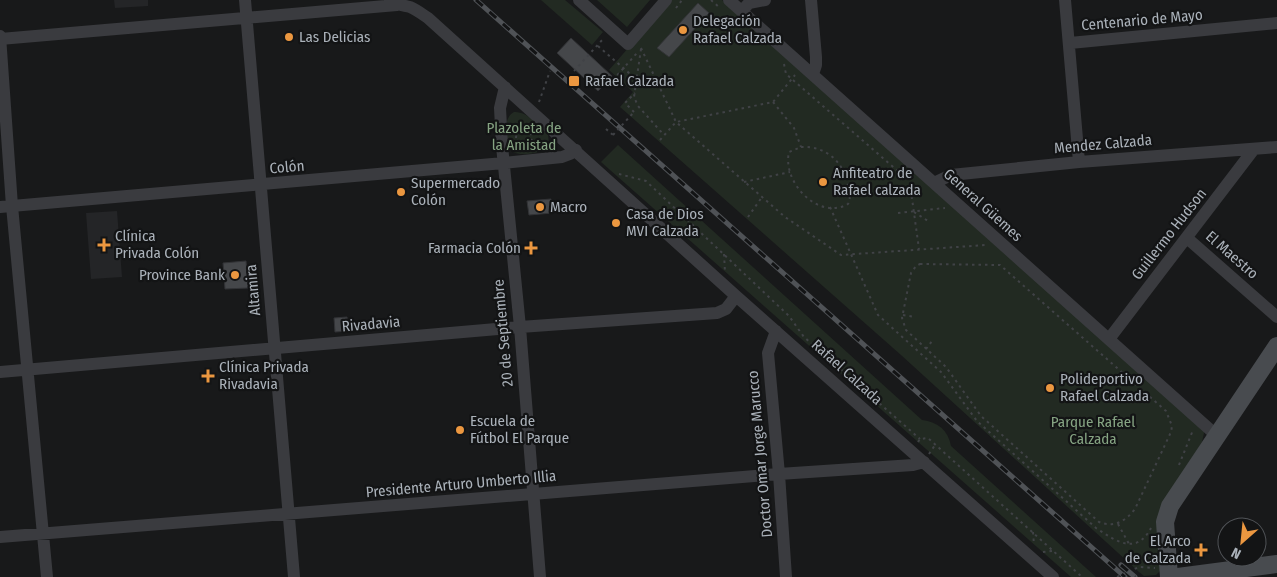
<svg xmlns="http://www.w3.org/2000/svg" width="1277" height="577" font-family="'Fira Sans Condensed',sans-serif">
<rect width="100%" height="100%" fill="#18191a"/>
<!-- built -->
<path fill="#242527" d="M114 0H148V6L115 8Z
M117 211 122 277 91 279 86 213Z"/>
<!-- green -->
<path fill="#222a22" d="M541 0H565L603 32 592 45Z
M597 0H650L627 27Z
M670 0H722L1204 430V433L1202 442 1161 513 1160 571 1156 575 1144 576 1139 572 901 355 620 107 633 92 609 70Z
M514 112C527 111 539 126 548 134L549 144C543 154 519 158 510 150 506 139 502 118 514 112Z
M618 145 922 420C938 422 948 430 951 446L1096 577H1071L601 162Z"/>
<!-- building -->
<path fill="#45474a" stroke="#323336" d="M698 3 709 13 669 57 657 48Z
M571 38 612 76 598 91 557 53Z
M551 199 552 213 529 215 527 201Z
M246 261 248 288 225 289 223 263Z
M347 317 348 331 335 332 334 318Z"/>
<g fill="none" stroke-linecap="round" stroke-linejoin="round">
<!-- path -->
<path stroke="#404246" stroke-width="2" stroke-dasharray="2.5 4" stroke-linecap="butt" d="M711 0 720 8
M676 8 682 0
M598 46 637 80
M641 48 676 122 785 217 841 255 986 245
M641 49 634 97 638 106 664 135
M784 64 786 74 899 172
M574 71 604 38
M613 80 637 53
M539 102 550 71
M773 102 794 128 801 147
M634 112 625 103 635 93
M606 129 613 135
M516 138a8 8 0 1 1 16 0a8 8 0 1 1-16 0Z
M660 140 676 122 773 102 795 75
M801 147C826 146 843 161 848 185 850 192 851 198 848 204 818 221 782 182 789 152Z
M619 174 646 181 789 316 804 337 920 439
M909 177 919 249
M847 178 904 172
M744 182 790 172
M830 207 878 315 941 372 977 421 1096 528C1116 541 1136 556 1151 528
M914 212 928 221
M898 213 945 208
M748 217 762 197
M724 254 725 272
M920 264 1000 265 1166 411 1172 426 1171 432 1135 509C1126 521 1114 528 1099 522L981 416 946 367 906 330 902 318 911 273 916 266Z
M903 315 915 317
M926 349 932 341
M918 442 920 439 928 438 1082 577
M929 454 935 445
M1179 465 1193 430
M1118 524 1129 544
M1033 532 1034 545
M1043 552 1053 551
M1117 577 1139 567 1155 568"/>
<!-- street -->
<path stroke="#3a3b3f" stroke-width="12" d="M245 0 294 577
M390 0C397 5 402 5 410 7 417 10 422 14 428 18L736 296 1053 577
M579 0 628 44 666 0
M729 0 1216 435
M811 0 816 57V65L813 74
M1065 0 1079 162
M742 11 749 3 765 0
M0 36 12 206 47 577
M0 39 397 5
M1070 43 1277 23
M505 87 500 108 502 146 520 327 540 577
M934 183 951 175 1079 162 1277 147
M0 207 504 163 562 157 570 154 576 150
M1187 238 1277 317
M776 331 768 353 779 474 786 577
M1109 339 1254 149
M0 372 520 327 717 313 726 309 736 296
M0 537 779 474 913 465 924 462"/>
<!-- secondary -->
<path stroke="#484b4f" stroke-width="18" d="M1169 577 1165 522 1170 506 1277 346
M1178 577 1277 564"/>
<!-- rail casing -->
<g stroke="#4f5256" stroke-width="5">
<path id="rail" d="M476 0 1125 577
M1121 565 1135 577"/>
</g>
<!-- rail -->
<use href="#rail" stroke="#131415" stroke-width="3" stroke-dasharray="9" stroke-linecap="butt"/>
<!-- path-bridge -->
<path stroke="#404246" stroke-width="2" stroke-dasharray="2.5 4" stroke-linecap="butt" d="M613 135 634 112"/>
</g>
<!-- markers -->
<g fill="#eb9740" stroke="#131415" stroke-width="2">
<circle cx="683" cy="30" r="5"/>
<circle cx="289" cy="37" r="5"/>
<rect x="568" y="75" width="12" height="12" rx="2.5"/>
<circle cx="823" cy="182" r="5"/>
<circle cx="401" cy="192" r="5"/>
<circle cx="540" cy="207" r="5"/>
<circle cx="616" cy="223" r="5"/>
<path d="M101.5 237.5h5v5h5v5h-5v5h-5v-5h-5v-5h5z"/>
<path d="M528.5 240.5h5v5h5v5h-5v5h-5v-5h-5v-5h5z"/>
<circle cx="235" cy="275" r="5"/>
<path d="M205.5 368.5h5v5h5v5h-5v5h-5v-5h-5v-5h5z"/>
<circle cx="1050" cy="388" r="5"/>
<circle cx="460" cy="430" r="5"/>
<path d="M1198.5 542.5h5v5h5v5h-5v5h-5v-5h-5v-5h5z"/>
</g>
<g text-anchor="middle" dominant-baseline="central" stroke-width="4.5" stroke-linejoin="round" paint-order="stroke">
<!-- street labels -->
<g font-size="15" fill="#abb2ba" stroke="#131415">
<text transform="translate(1142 20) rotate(-5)">Centenario de Mayo</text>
<text transform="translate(1103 144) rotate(-5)">Mendez Calzada</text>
<text transform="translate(287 167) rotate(-5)">Colón</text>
<text transform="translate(983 205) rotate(42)">General Güemes</text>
<text transform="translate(1169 234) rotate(-52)">Guillermo Hudson</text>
<text transform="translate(1232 255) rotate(41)">El Maestro</text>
<text transform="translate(253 290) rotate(-95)">Altamira</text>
<text transform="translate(371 324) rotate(-5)">Rivadavia</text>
<text transform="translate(503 333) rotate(-95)">20 de Septiembre</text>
<text transform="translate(847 372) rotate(42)">Rafael Calzada</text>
<text transform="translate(760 454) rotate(-95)">Doctor Omar Jorge Marucco</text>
<text transform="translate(461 484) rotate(-5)">Presidente Arturo Umberto Illia</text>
</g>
<!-- poi labels -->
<g font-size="15" fill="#abb2ba" stroke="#131415" text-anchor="start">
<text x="693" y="21">Delegación<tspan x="693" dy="17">Rafael Calzada</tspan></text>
<text x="299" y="37">Las Delicias</text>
<text x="585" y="81">Rafael Calzada</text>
<text x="833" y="173">Anfiteatro de<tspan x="833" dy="17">Rafael calzada</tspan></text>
<text x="411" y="183">Supermercado<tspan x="411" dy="17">Colón</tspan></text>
<text x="550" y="207">Macro</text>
<text x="626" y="214">Casa de Dios<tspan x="626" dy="17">MVI Calzada</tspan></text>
<text x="115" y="236">Clínica<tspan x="115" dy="17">Privada Colón</tspan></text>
<text x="521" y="248" text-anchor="end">Farmacia Colón</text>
<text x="225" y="275" text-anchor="end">Province Bank</text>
<text x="219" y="367">Clínica Privada<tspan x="219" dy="17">Rivadavia</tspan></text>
<text x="1060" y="379">Polideportivo<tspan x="1060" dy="17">Rafael Calzada</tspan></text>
<text x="470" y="421">Escuela de<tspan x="470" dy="17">Fútbol El Parque</tspan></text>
<text x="1191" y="541" text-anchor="end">El Arco<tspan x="1191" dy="17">de Calzada</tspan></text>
</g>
<!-- park labels -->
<g font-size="15" fill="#86a483" stroke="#131415">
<text x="524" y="128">Plazoleta de<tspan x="524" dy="17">la Amistad</tspan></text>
<text x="1093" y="422">Parque Rafael<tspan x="1093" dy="17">Calzada</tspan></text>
</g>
</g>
<!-- north arrow -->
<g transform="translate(1242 542) rotate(207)"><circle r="24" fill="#131415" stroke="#505357"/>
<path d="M0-4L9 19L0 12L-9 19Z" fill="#eb9740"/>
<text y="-8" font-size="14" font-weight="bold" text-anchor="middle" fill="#abb2ba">N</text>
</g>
</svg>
